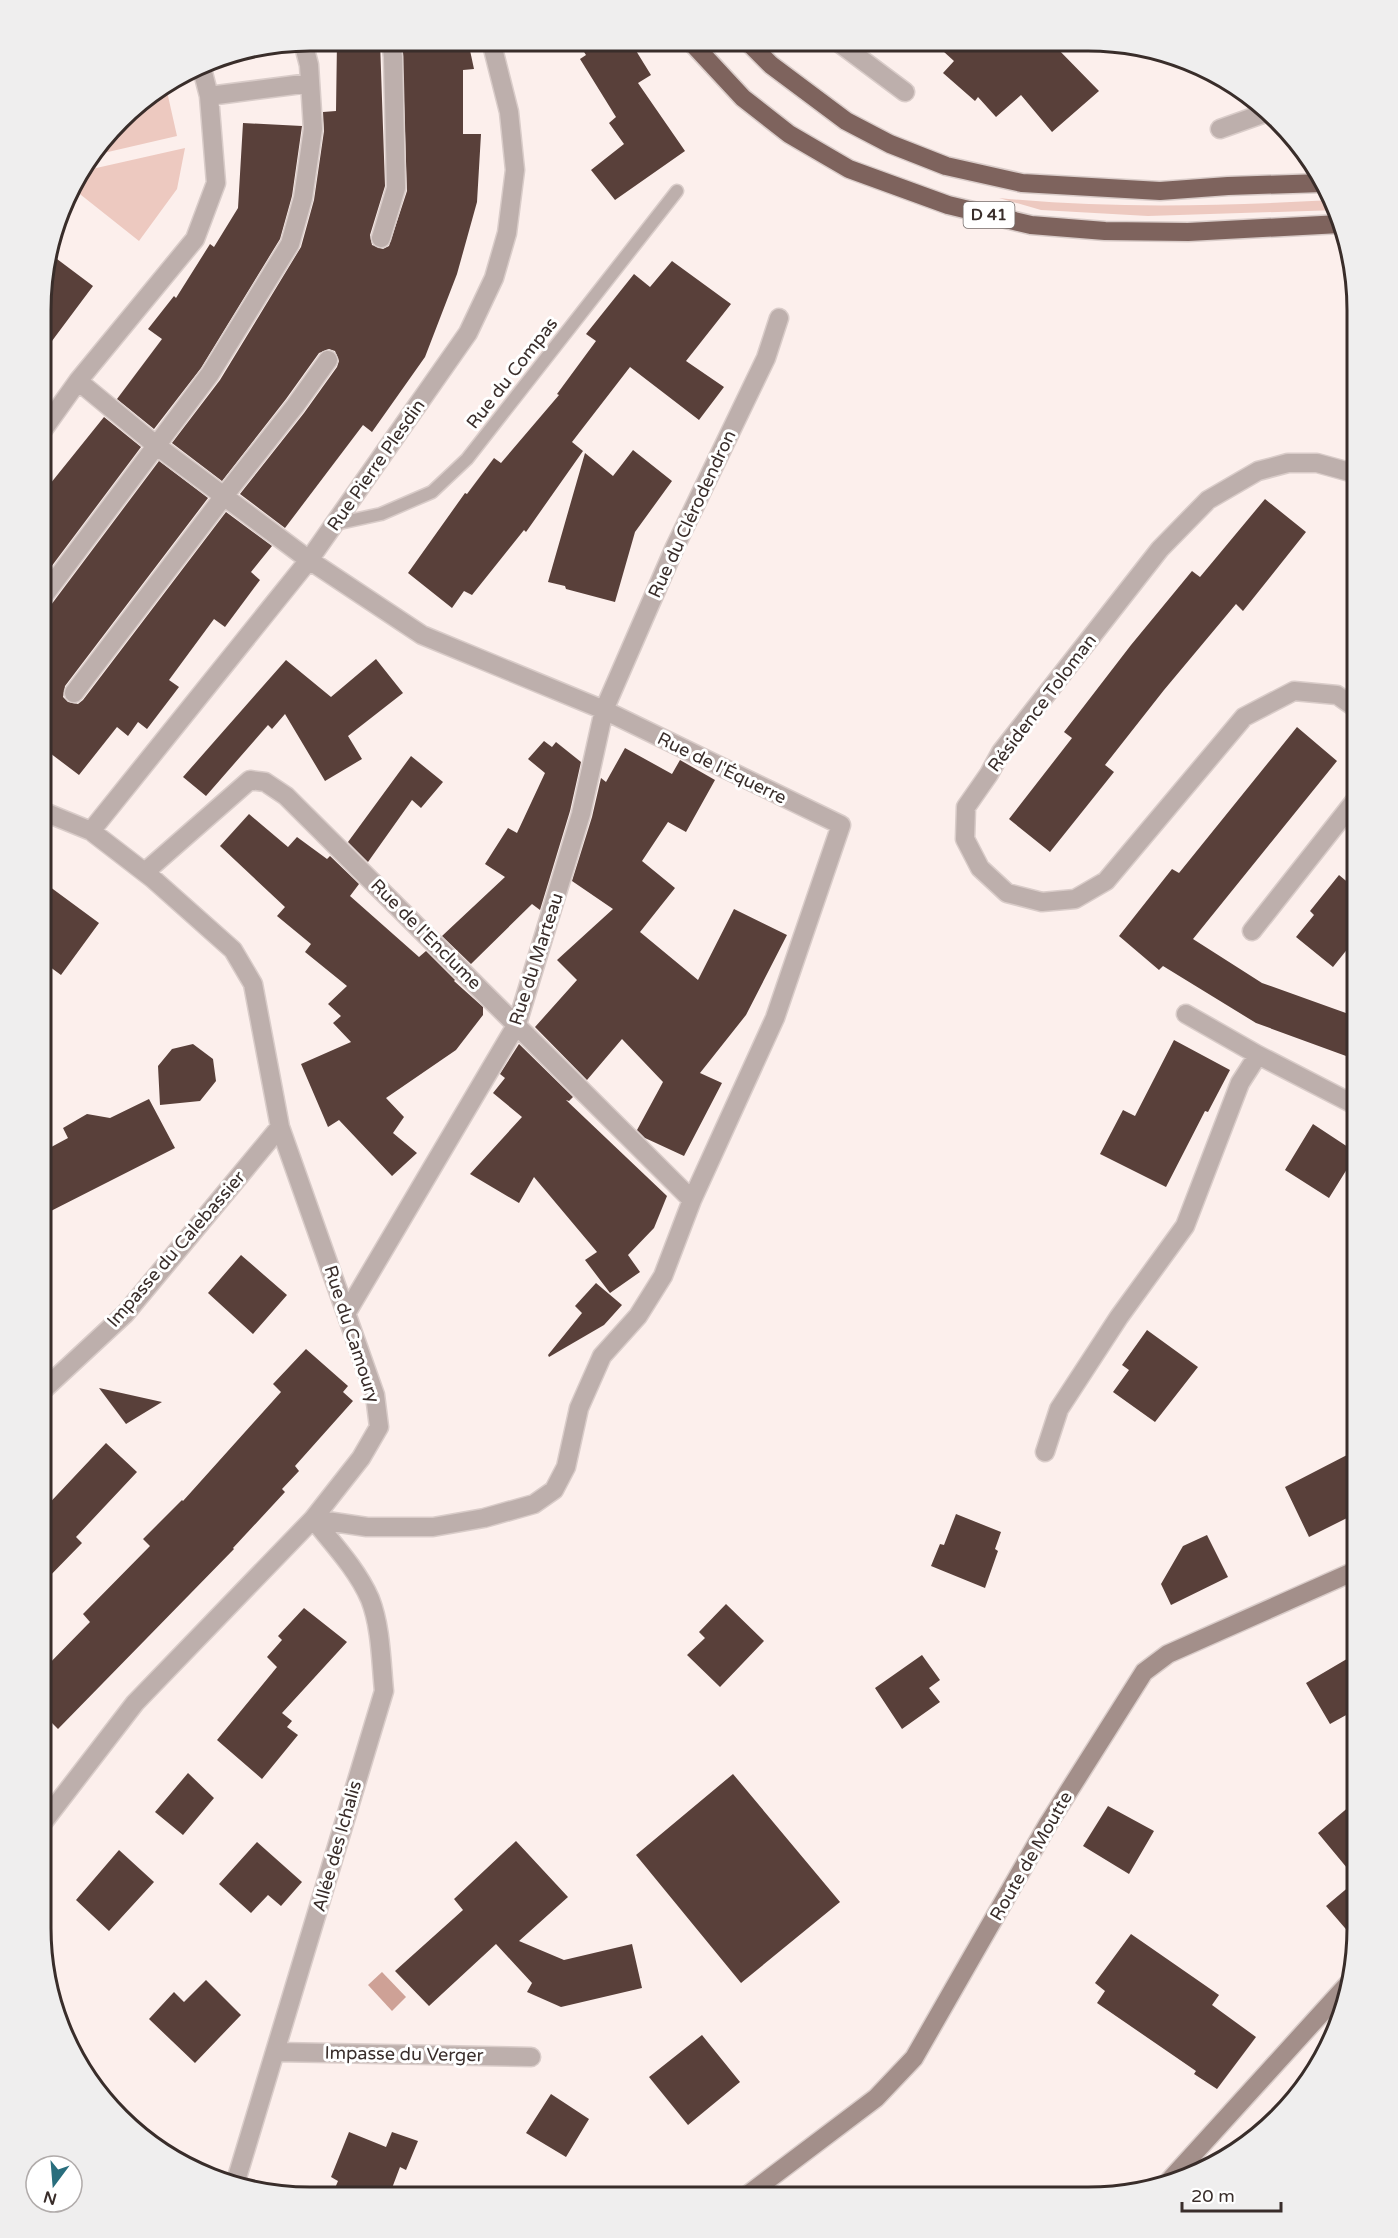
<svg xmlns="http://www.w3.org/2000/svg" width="1398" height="2238" font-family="'Varela Round',sans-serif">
<rect width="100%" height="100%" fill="#fcefec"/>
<!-- green -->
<path fill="#edc9c0" d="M166 87 177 136 95 155 132 108Z
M185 148 177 189 139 241 71 187 83 171Z
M999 198C1111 209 1221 206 1333 200L1338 210 1148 216 1041 210Z"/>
<!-- water -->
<path fill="#cea196" d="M382 1972 406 1997 392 2011 368 1985Z"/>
<!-- building -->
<path fill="#59403a" d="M337 41H380L385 186 370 235 372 245 383 249 389 246 407 191 402 41H468L474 69 463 70V134H481L477 202 457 274 425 357 372 432 363 425 285 528 240 494 304 413 337 367 339 361 335 351 329 349 319 353 286 399 222 481 172 443 220 380 301 247 314 200 324 131 323 112 336 111Z
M577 41H630L651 75 638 83 685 151 615 200 591 170 624 144 609 123 616 117 580 59 586 55Z
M933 42 1052 43 1099 91 1052 132 1021 95 996 117 978 97 975 101 943 73 954 61Z
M243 123 302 126 292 196 280 239 201 368 154 429 117 399 162 339 148 329 174 296 176 298 210 244 214 247 238 208Z
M49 253 93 286 43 353V275Z
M672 261 731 304 686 361 724 387 699 420 630 367 572 442 583 451 526 532 524 530 472 595 464 591 452 608 408 573 465 493 467 494 494 458 501 463 559 395 557 394 596 341 586 334 634 274 650 287Z
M104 417 141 447 42 579V494Z
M633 450 672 481 635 532 615 602 566 589 565 586 548 582 585 453 613 476Z
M159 461 208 498 65 686 63 697 68 702 78 704 83 700 226 512 272 546 251 572 260 580 225 627 214 619 169 680 179 687 147 729 138 722 128 736 117 727 79 775 42 747V609L51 605Z
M1265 499 1306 532 1243 611 1236 604 1164 690 1105 765 1114 772 1050 852 1009 819 1072 738 1064 732 1131 645 1192 571 1200 577Z
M376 659 403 693 348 736 362 759 325 781 285 714 272 729 268 725 206 796 183 777 286 660 331 697Z
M1297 727 1337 761 1193 939 1262 983 1357 1017V1060L1256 1023 1163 966 1159 970 1119 936 1172 869 1179 873Z
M544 741 552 747 556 742 581 762 570 811 540 910 532 904 471 964 442 936 505 877 485 864 508 828 517 833 545 773 528 759Z
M625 748 672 774 680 760 715 780 686 832 668 822 642 861 675 888 640 932 698 980 734 909 787 935 746 1015 700 1073 722 1083 684 1156 645 1138 637 1130 663 1082 622 1039 587 1080 535 1027 577 980 557 960 613 909 572 881 592 817 601 778 606 782Z
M411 756 443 782 421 808 412 800 368 862 348 842Z
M249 814 288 847 297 837 327 859 330 856 359 884 350 896 419 957 426 951 455 980 454 981 483 1007V1015L456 1050 386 1098 404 1117 393 1133 417 1153 392 1176 339 1120 328 1127 301 1064 351 1042 333 1023 341 1016 328 1004 347 986 305 952 311 944 277 916 285 907 220 846Z
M1339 875 1357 890V937L1333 967 1296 937 1314 915 1310 911Z
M42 881 99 923 61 975 42 961Z
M1174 1040 1230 1070 1208 1112 1205 1111 1166 1187 1100 1154 1123 1110 1135 1116Z
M193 1044 213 1059 216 1081 200 1101 160 1105 158 1066 172 1049Z
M519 1044 573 1097 569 1101 566 1100 667 1196 654 1228 628 1255 640 1272 610 1293 585 1260 597 1252 534 1177 519 1203 470 1174 522 1117 493 1093 505 1078 500 1074Z
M149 1099 175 1148 41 1216 42 1152 68 1138 63 1128 87 1114 110 1118Z
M1313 1124 1357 1153 1329 1198 1285 1170Z
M241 1255 287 1295 253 1334 208 1293Z
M596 1283 622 1305 604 1325 549 1357 548 1355 582 1313 575 1306Z
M1147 1330 1198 1367 1155 1422 1113 1392 1129 1370 1122 1365Z
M306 1349 348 1386 343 1392 353 1401 295 1466 299 1471 282 1489 285 1492 233 1548 234 1549 58 1729 41 1712V1672L90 1622 83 1614 150 1546 143 1539 182 1500 183 1501 281 1392 273 1384Z
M99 1388 162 1402 126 1424Z
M106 1443 137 1472 76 1537 82 1543 41 1585V1512Z
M1347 1455 1357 1476V1513L1309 1537 1285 1487Z
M956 1514 1001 1532 995 1549 998 1551 985 1588 931 1566 940 1544 944 1545Z
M1207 1535 1228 1577 1171 1605 1161 1584 1183 1546Z
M726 1604 764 1641 720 1687 687 1655 705 1638 699 1632Z
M304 1608 347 1642 282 1713 292 1721 287 1727 298 1735 262 1779 217 1740 277 1667 267 1657 282 1640 278 1636Z
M1357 1653V1709L1330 1724 1306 1683Z
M922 1655 940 1680 929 1688 940 1702 902 1729 875 1688Z
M188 1773 214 1798 183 1835 155 1812Z
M733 1774 840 1902 741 1983 636 1855Z
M1357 1800V1942L1326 1906 1357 1880 1318 1833Z
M1108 1806 1154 1831 1129 1874 1083 1846Z
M516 1841 568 1897 519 1941 564 1960 632 1944 642 1988 561 2007 527 1992 532 1983 496 1944 429 2006 395 1971 463 1910 454 1899Z
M257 1842 302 1882 281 1906 268 1895 251 1913 219 1884Z
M119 1850 154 1882 109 1931 76 1900Z
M1131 1934 1219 1995 1212 2005 1256 2037 1217 2089 1194 2074 1196 2071 1097 2003 1105 1991 1095 1983Z
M206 1980 241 2015 195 2063 149 2019 174 1992 184 2002Z
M702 2035 740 2082 688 2125 649 2077Z
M551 2094 589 2119 566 2157 526 2133Z
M349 2132 386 2147 392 2132 418 2141 406 2170 400 2167 389 2196 332 2195 338 2181 331 2177Z"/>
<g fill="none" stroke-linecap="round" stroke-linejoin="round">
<!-- lane casing -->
<g stroke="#d9ccc9" stroke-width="15">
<path id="lane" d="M335 524 381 514 432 492 467 459 677 191"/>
</g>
<!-- street casing -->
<g stroke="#d9ccc9" stroke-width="21">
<path id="street" d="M838 42 905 92
M209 96 310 83
M1220 129 1268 112
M381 238 396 188 393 57 391 41
M78 381 157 446 309 560 422 635 604 710 841 825 775 1018 692 1200 663 1276 638 1316 602 1356 579 1408 566 1467 554 1490 534 1504 484 1518 433 1527H367L313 1519
M43 430 78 381 195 239 216 183 209 96 201 65
M42 598 210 374 290 244 303 198 313 129 309 65 303 42
M74 693 224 496 295 406 328 360
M1357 709 1337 695 1294 691 1244 717 1106 881 1075 899 1042 902 1007 893 980 868 965 839 966 807 989 774 1001 752 1160 549 1208 500 1258 471 1288 463H1317L1357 474
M91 831 309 560 468 333 494 278 507 233 515 170 509 112 491 41
M145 872 250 780 265 782 286 796 692 1200
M1252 931 1357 798
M1186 1014 1258 1055 1357 1106
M347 1312 517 1024 581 814 604 710 675 547 766 358 779 318
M41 1392 125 1314 280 1127
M1045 1452 1059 1409 1119 1317 1185 1226 1240 1083 1258 1055
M41 1825 135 1703 313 1519 361 1458 379 1427 375 1395 280 1127 253 984 233 950 152 878 91 831 42 811
M277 2052 531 2057
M235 2184 384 1691C381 1661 381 1627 370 1599 357 1569 333 1544 313 1519"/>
</g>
<!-- secondary casing -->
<g stroke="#d9ccc9" stroke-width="21">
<path id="secondary" d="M1168 2182 1348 1984
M745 2197 876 2098 914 2058 1048 1824 1144 1672 1168 1654 1357 1570"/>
</g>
<!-- highway casing -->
<g stroke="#d9ccc9" stroke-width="21">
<path id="highway" d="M691 42 743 98 789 134 849 169 948 205 1031 225 1105 231 1188 232 1340 224
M748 42 771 65 846 121 890 144 946 166 1022 183 1160 191 1228 186 1323 183"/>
</g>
<!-- lane -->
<use href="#lane" stroke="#bdafac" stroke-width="12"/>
<!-- street -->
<use href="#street" stroke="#bdafac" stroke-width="18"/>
<!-- secondary -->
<use href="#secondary" stroke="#a38f8a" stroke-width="18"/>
<!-- highway -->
<use href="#highway" stroke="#7e635d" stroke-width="18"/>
</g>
<g text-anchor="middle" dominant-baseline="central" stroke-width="6" stroke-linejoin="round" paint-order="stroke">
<!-- shield labels -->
<rect fill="#fff" stroke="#746c6a" stroke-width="1.5" x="963.5" y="202" width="51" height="26" rx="4.5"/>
<g font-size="16" font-weight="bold" fill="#392d2a">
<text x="989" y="215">D 41</text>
</g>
<!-- street labels -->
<g font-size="18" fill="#392d2a" stroke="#fff">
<text transform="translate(512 373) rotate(-52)">Rue du Compas</text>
<text transform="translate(376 465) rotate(-55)">Rue Pierre Plesdin</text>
<text transform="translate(692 514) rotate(-65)">Rue du Clérodendron</text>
<text transform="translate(1042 703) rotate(-53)">Résidence Toloman</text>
<text transform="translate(722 768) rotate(26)">Rue de l'Équerre</text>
<text transform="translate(426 934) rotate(45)">Rue de l'Enclume</text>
<text transform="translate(536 959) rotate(-72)">Rue du Marteau</text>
<text transform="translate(176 1249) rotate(-49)">Impasse du Calebassier</text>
<text transform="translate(352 1334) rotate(72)">Rue du Camoury</text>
<text transform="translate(337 1846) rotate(-74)">Allée des Ichalis</text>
<text transform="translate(1031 1856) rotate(-60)">Route de Moutte</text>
<text transform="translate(404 2054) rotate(1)">Impasse du Verger</text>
</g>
</g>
<!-- crop -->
<path d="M0 0H1398V2238H0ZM310 51H1088A259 259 0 0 1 1347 310V1928A259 259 0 0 1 1088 2187H310A259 259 0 0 1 51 1928V310A259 259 0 0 1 310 51Z" fill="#efeeee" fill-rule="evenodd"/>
<path fill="none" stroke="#392d2a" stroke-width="3" d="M310 51H1088A259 259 0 0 1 1347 310V1928A259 259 0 0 1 1088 2187H310A259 259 0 0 1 51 1928V310A259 259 0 0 1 310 51Z"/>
<!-- north arrow -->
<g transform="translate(54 2184) rotate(196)"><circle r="28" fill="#ffffff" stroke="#b0abaa" stroke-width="1.5"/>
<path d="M0-4.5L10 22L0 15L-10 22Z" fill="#296e7d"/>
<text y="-9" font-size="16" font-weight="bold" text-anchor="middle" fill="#392d2a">N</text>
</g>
<!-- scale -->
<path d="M1182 2202v9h99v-9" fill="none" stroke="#392d2a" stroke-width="3"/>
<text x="1191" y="2202" font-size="18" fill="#392d2a" stroke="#ffffff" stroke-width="4.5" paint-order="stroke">20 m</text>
</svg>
